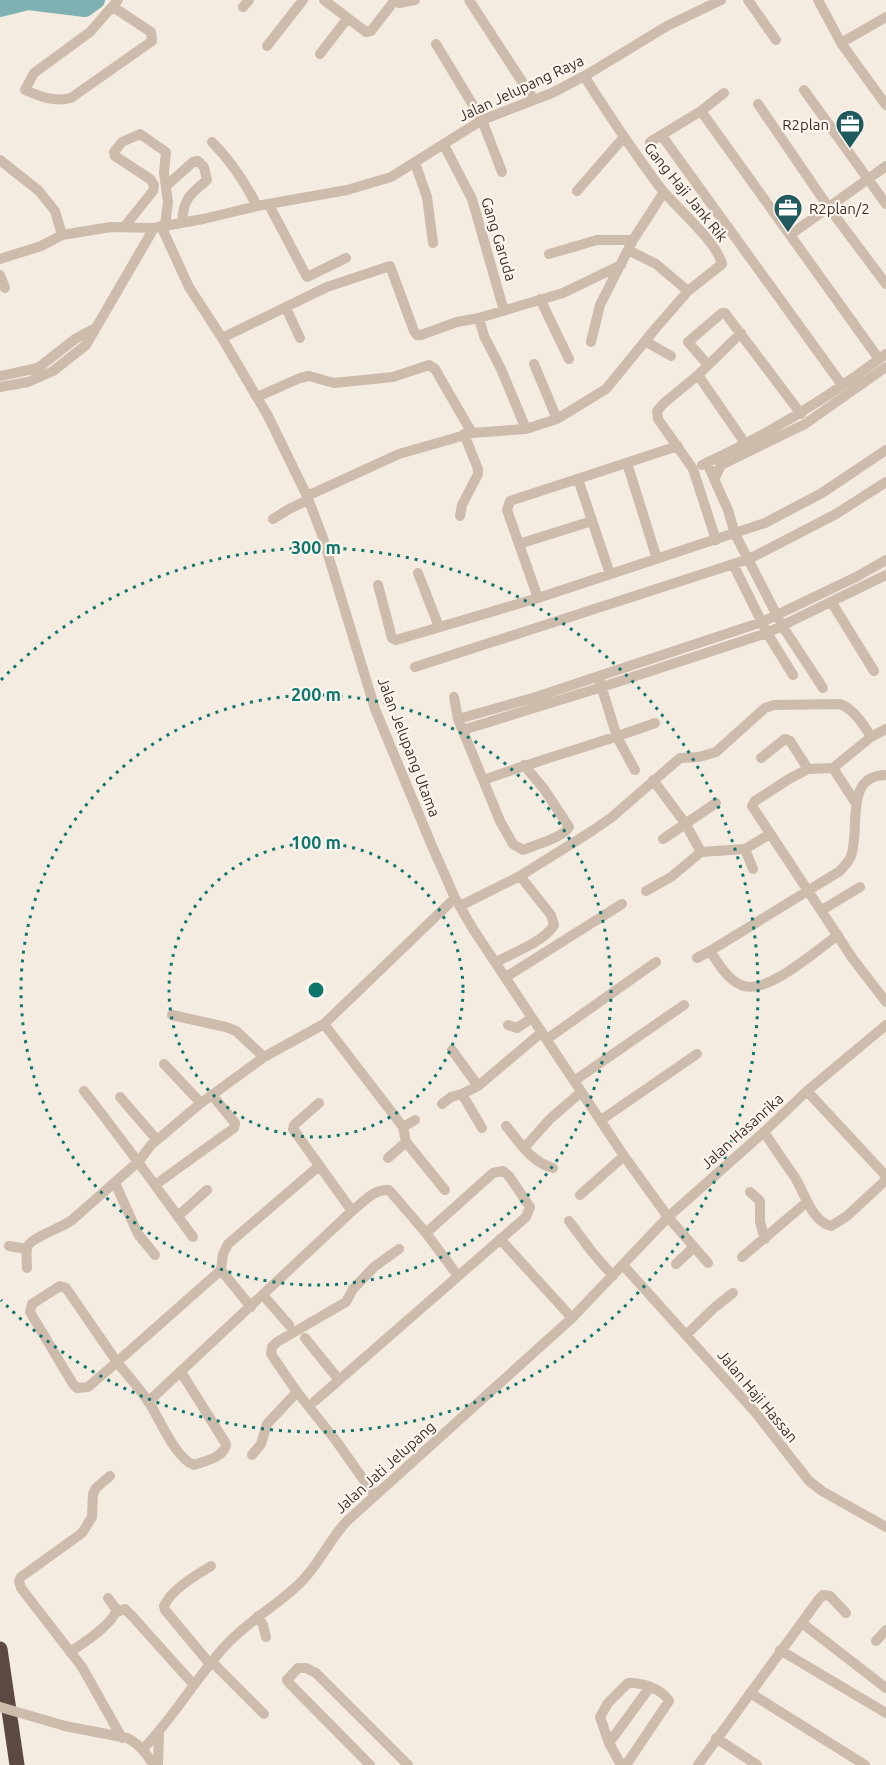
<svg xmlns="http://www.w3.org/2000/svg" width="886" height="1765" font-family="Ubuntu,sans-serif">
<rect width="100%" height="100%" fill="#f4ebe1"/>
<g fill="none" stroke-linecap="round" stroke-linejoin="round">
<!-- river -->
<path stroke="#7fb0b2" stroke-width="18" d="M0 8 28 1 85 8 96 0"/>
<!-- minor -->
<path stroke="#cdbbac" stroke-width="10" d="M324 0 366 32 371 31 395 0
M396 0 399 3 415 0
M469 0 534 100
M748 0 776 40
M818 0 841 43 886 105
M113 7 151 32 152 41 71 98C54 102 41 97 25 90L34 73 90 32 118 0
M243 7 249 0
M841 43 886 17
M436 44 482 120 502 172
M267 46 303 0
M320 54 347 19
M584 76C609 115 634 153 662 190 678 209 716 241 722 264L688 291 655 329 606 389 557 419 526 429 501 369 484 336 479 318 563 293 621 265
M804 90 886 204
M758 104 829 208 886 284
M701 111 879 359
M662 136 842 385
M212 142C232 162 245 182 257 206
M650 142 701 111 724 93
M444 145 472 199 504 311
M0 160 39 191 55 211 62 235
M415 163 427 197 433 243
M166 186 193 162 198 161 204 167 207 180C190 194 183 199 182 223
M577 191 624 137
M269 205 307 277 346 258
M125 226 153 191 154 185 150 179 115 156 114 152 122 142 140 134 166 152 164 173 168 202 165 225
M161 226 189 287 222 338 268 416 307 496 322 535 375 709 432 846 455 898 473 929 624 1156 668 1217 708 1263
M790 235 886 166
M628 250 656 264 688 291
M549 254 597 240H633
M0 259 41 246 62 235 111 227 154 228 203 219 257 206 347 190 391 177 482 120 552 93 588 74 667 26 721 0
M0 275 5 288
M540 299 569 359
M286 308 300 338
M222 338 327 287 390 266 414 331 417 335H421L457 322 479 318
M645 341 671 356
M591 342 600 305 633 240 664 192
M534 364 557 419
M708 365 688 342 722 313H725L801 414
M698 375 749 449
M0 376 38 368 75 339 94 329
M0 387 28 382 53 371 86 345 154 228
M257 397 300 378 309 376 334 383 393 377 429 365 435 369 472 433
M627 463 657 559
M707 463 728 510 735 534 783 627 823 688
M702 465C768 435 828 398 886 354
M715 478 721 465 805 424 886 367
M578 479 610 574
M307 496 399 454 472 433 526 429
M460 516 462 505 478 474V469L464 434
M273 519 289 509 308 500
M716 540 693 469 658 419 657 411 664 403 698 375 741 333
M519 544 592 521
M733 564 767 633 793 675
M418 573 439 627
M378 585 392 638 396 640 538 598 765 523 822 493 886 450
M538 598 507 510 510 501 678 446
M832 603 874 671
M415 667 749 559 836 514 886 482
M600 682 617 737 635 770
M454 697 458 719 500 821 513 844 523 850C536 844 561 839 569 827L544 789 524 765
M458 719 536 697 762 622 856 577 886 560
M463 730 602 687 767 633 886 575
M761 758 785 739 790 741 808 769
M833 768 808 769 789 779 755 801 752 806 853 959 886 1002
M484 780C540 759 599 744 655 723
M653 780 685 823 701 852
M855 802 833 768 871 737
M663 839 716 803
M745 849 753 869
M646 891 671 877 701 852 745 849 770 834
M460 906 520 876 592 831 612 817 680 758 699 757 716 752 765 708 774 705 840 704C854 709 864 725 871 737L886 729
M822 910 860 887
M710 951 840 871C844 866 849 862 851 856 861 830 843 775 886 775
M697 958 710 951C718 963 727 979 741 985 765 997 818 949 838 935
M496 962C513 953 545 941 554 925L551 915 520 876
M506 977 622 904
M172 1015 226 1027 236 1031 264 1057
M324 1024 455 898
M508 1025 517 1028 532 1018
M547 1039 656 962
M452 1050 478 1086
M164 1064 201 1103
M574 1081 684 1005
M84 1091C122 1139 157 1188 193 1237
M807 1091 886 1176
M120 1097 157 1140
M442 1104 451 1097 462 1094
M601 1120 697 1054
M506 1126C520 1143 531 1162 553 1168
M403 1127 415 1120
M482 1128 462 1094 478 1086 542 1032
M764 1132C774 1147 784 1162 794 1176 805 1192 810 1220 831 1226L847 1216 886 1180
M406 1142 445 1190
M524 1148 550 1119 581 1092
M115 1183 138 1234 155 1255
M155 1185 234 1128 235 1123 212 1095
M750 1192 760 1201V1222L765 1239
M580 1195 624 1156
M352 1211C364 1202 373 1189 389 1190L426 1233 458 1276
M178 1216 207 1190
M569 1221 592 1252 613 1276
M500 1239 572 1318
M9 1246 27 1249
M742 1257 807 1202
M676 1264 694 1247
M623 1265 755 1412 809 1481 822 1491 886 1527
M27 1268C27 1262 26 1254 27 1248 29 1238 62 1228 72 1220L139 1161 151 1145 201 1103 264 1057 324 1024 403 1127 406 1142 388 1158
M221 1270 251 1307
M60 1286 66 1288 117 1362 88 1387 77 1388 73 1384 30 1312 32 1304Z
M263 1295 289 1325
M686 1335 715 1307 733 1293
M305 1338 339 1380
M181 1372 226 1444C225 1457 205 1461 194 1465 176 1459 160 1420 150 1404 140 1389 128 1376 117 1362L221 1270 223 1254 228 1244 319 1166
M315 1401 526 1217 530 1207 509 1176 503 1171 493 1173 426 1233
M148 1402 352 1211 293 1129 294 1125 319 1103
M252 1455 261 1444 267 1424 297 1392
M110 1476 96 1488 93 1494 92 1517 82 1533 21 1577 19 1581 21 1588 82 1667 122 1738
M375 1496 337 1442 297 1392 271 1354 272 1347 277 1342 346 1302 353 1289 374 1267 399 1249
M117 1612 125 1609 132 1616 194 1685
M258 1616 263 1625 266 1637
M802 1623 886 1688
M876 1641 886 1630
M780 1650 886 1713
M70 1652C82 1644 115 1623 116 1609L108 1598
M212 1662 264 1714
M210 1664 165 1610 164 1606C172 1589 195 1576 211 1566
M750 1693 865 1765
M65 1726 127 1738C140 1744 146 1754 154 1765
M716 1738 757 1765
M609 1743 650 1687
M143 1749C174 1717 196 1678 226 1645 249 1620 280 1604 303 1580 320 1562 330 1539 347 1521L572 1318 668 1217 764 1132 807 1091 886 1025
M158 1765 159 1733
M370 1765 290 1684 287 1680 298 1668H306L316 1673 408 1765
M621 1765 609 1743 600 1717 608 1703 628 1683C642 1682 662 1689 669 1701L626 1765
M698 1765 819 1599 823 1595 830 1596 846 1613"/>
<!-- highway -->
<path stroke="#5c4a42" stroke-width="15" d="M0 1649 17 1765"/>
<!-- minor-bridge -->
<path stroke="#cdbbac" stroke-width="10" d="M0 1707 65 1726"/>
</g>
<!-- distance rings -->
<g fill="none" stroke="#0f766e" stroke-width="3" stroke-dasharray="3 6">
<circle cx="316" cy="990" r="147"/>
<circle cx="316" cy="990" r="295"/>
<path d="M1 680A442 442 0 1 1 1 1300"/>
</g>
<!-- icons -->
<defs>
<g id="office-pin" transform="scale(1.5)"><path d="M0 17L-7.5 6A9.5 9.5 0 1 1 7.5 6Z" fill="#1f5a5e" stroke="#fbf5ee"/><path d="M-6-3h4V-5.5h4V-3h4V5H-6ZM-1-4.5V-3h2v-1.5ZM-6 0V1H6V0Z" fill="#fff"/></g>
</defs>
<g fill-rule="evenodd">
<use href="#office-pin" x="850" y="124"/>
<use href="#office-pin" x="788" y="208"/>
</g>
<g text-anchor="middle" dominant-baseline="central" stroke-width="4.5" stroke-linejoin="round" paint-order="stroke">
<!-- street labels -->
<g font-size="15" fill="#3b302b" stroke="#fbf5ee">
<text transform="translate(521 88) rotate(-25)">Jalan Jelupang Raya</text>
<text transform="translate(686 192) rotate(51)">Gang Haji Jank Rik</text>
<text transform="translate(499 239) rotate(73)">Gang Garuda</text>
<text transform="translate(409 747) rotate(69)">Jalan Jelupang Utama</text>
<text transform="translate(742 1131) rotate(-42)">Jalan Hasanrika</text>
<text transform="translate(758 1396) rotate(50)">Jalan Haji Hassan</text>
<text transform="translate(385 1467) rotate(-42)">Jalan Jati Jelupang</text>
</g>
<!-- poi labels -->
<g font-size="15" fill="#3b302b" stroke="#fbf5ee" text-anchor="end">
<text x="829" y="124">R2plan</text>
<text x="809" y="208" text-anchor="start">R2plan/2</text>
</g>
</g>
<circle cx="316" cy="990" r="9" fill="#0f766e" stroke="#fbf5ee" stroke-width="3"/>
<g font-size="18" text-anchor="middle" font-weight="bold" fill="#0f766e" stroke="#fbf5ee" stroke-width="4.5" stroke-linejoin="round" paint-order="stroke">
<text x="316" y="554">300 m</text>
<text x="316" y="701">200 m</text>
<text x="316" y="849">100 m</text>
</g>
</svg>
